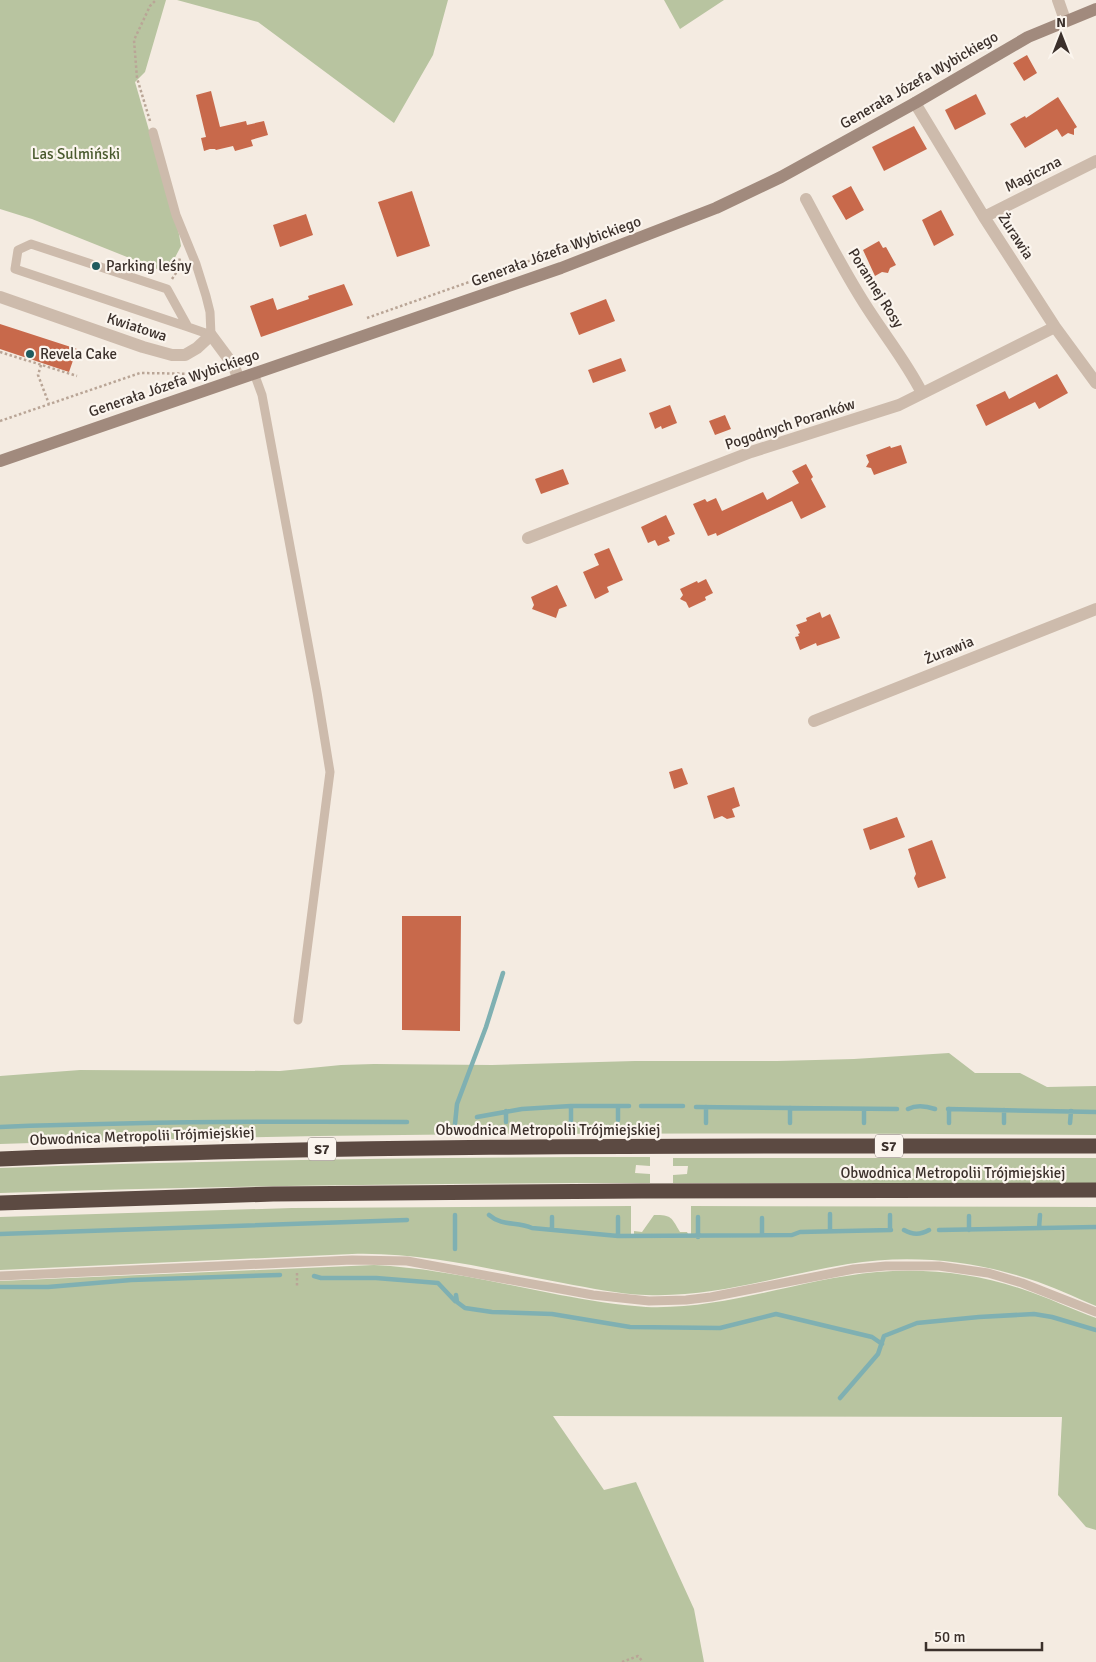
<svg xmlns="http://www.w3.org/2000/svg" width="1096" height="1662" font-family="Signika,sans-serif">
<rect width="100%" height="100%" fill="#f4ebe1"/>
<!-- green -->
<path fill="#b8c4a0" d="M0 0H166L145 72 135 82 179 234 181 246 167 273 32 219 0 209Z
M177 0H448L433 55 394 123 258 22Z
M664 0H724L680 29Z
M949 1053 975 1073H1020L1047 1087 1096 1086V1135C731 1133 365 1131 0 1144V1076L80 1070 280 1071 341 1065 374 1064 492 1065 635 1061H777L854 1059Z
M650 1157V1166L636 1165 635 1173 650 1174V1183C433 1183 217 1186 0 1193V1168C217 1160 433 1157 650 1157Z
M673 1158H1096V1183H673V1175L687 1174 688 1166H673Z
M631 1206V1234H634V1231L642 1232 654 1215C672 1215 671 1217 680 1232H687L688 1234H691V1206L1096 1207V1306C1074 1297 1052 1286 1029 1279 971 1260 909 1254 848 1264 781 1275 715 1298 646 1295 618 1294 590 1288 563 1283 493 1270 423 1252 352 1254L0 1270V1217L292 1208Z
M374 1265C436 1268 498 1283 560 1295 588 1300 617 1305 646 1307 725 1310 799 1279 877 1272 926 1268 976 1273 1022 1289 1047 1297 1071 1309 1096 1318V1530L1086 1527 1058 1495 1062 1417 553 1416 604 1490 636 1482 694 1609 704 1662H0V1281Z"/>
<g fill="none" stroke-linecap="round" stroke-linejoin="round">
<!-- stream -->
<path stroke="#7fb0b2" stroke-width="4.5" d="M571 1106V1122
M641 1106H683
M696 1107 897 1109
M790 1108V1123
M908 1109C916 1105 926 1106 935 1109
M948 1109 1096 1112
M1004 1110V1123
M477 1117 522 1109 571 1106H629
M618 1120V1106
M506 1122V1111
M706 1123V1107
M864 1123V1109
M949 1123V1109
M1070 1123 1071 1111
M455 1124 457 1104 486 1027 503 973
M0 1127C136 1122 271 1121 407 1122
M830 1214V1231
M455 1215V1249
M489 1215C503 1227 516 1221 532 1228L618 1236 792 1235 800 1232 891 1230
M890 1215V1230
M969 1216V1230
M618 1217V1236
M698 1217V1237
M762 1218V1235
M1039 1228 1040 1215
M552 1230V1217
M904 1230C913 1235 920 1235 929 1230
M939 1230 1096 1227
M0 1234 407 1220
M314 1276 321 1278H376L438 1283 455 1301
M0 1287H48L131 1280 280 1275
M456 1295 457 1302 465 1308 492 1312 552 1314 630 1327 720 1328 776 1314 872 1337 882 1344
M840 1398 878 1354 884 1336 917 1323 979 1317 1034 1314 1052 1317 1096 1330"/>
</g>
<!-- building -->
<path fill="#c8694b" d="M1027 55 1037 73 1024 81 1013 63Z
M211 91 220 127 246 121 247 125 264 121 268 135 251 140 253 146 235 151 233 146 216 150 215 149H210L204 151 201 138 206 137 196 95Z
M976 94 986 114 955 130 945 110Z
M1058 97 1077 127 1074 129V135L1068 133 1062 137 1057 129 1025 148 1010 124 1025 116 1026 118Z
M914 126 927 149 884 171 872 147Z
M851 186 864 210 846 220 832 196Z
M412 191 430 246 397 257 378 202Z
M941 210 954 235 934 246 922 220Z
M306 214 313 235 280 247 273 225Z
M879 241 883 248 886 247 896 265 890 268 888 273 882 272 875 276 863 250Z
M344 284 353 305 261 337 250 306 273 298 277 310 309 299 308 296Z
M606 299 615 321 579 335 570 313Z
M0 324 77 349 69 372 0 349Z
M621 358 626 371 593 383 588 370Z
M1057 374 1068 393 1039 409 1035 402 986 426 976 405 1005 391 1009 399Z
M670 405 677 423 662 429 661 426 655 429 649 413Z
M725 415 731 429 715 435 709 421Z
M901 445 907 463 874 475 871 468 866 467 869 462 866 455 890 446 891 448Z
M806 464 813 477 811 479 826 507 801 519 792 501 717 536 716 533 708 536 693 504 705 499 707 502 716 498 722 511 763 492 767 500 799 483 792 471Z
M563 469 569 484 541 494 535 479Z
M666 515 675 534 668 537 670 541 658 546 655 540 648 543 641 527Z
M609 548 623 580 607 587 609 592 595 599 583 572 599 565 594 554Z
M706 579 713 593 705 597 706 600 689 608 686 602 680 599 683 595 680 589 697 581 698 583Z
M557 585 567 606 559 609 556 618 532 609 534 605 531 597Z
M820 612 822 618 830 614 840 638 817 646 816 643 800 650 795 637 799 636 798 634 800 633 796 625 807 621 806 618Z
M682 768 688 784 674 789 669 772Z
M734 787 740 806 732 809 735 817 727 819 722 816 714 819 707 796Z
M897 817 905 837 870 850 863 829Z
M932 840 946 878 918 888 914 878 916 874 908 849Z
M402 916H461L460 1031 402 1030Z"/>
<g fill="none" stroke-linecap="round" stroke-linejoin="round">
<!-- path -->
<path stroke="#b9a596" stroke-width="2.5" stroke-dasharray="2.5 2.5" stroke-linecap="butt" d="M150 121 137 78 134 40 150 6 156 0
M172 279 178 270 180 257
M367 318 597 237
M0 352 77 376
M41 365 38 375 49 404
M0 421 140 373 206 374
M297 1273V1288
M622 1662 638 1656 643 1662"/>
<!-- service -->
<path stroke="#cdbbac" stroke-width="9" d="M153 132 176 215 196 264 206 296 210 312 211 335 188 327 167 289 31 244 18 250 15 269 188 327
M254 373 262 395 317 692 330 772 298 1020
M0 1276 352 1260 407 1261 593 1295 649 1301 686 1300 711 1297 854 1269 886 1266H939L988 1273 1022 1283 1096 1312"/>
<!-- minor -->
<path stroke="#cdbbac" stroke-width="12" d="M1058 0 1065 20
M915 103 984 217 1055 327 1096 383
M806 199C826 236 845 274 868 309 886 337 907 363 922 393
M984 217 1096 161
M0 297 143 347 172 355H185L197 348 211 335 234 366 238 378
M528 538 751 452 899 405 1055 327
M814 721 1096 609"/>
<!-- secondary -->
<path stroke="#a18a7d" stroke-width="12" d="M0 461 561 268 716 208 781 177 915 103 1028 37 1096 9"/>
<!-- motorway -->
<path stroke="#5c4a42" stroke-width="15" d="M0 1159C365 1144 731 1146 1096 1146
M0 1203 273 1194 641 1191 1096 1190"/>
</g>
<!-- markers -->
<g fill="#1f5a5e" stroke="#fbf5ee" stroke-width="2">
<circle cx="96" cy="266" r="5"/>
<circle cx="30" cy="354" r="5"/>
</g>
<g text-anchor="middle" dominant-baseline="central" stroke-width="4.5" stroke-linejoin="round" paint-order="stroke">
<!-- shield labels -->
<g fill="#fbf5ee" stroke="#756b66" stroke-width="1">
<rect x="875" y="1134.5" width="28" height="23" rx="4"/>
<rect x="308" y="1137.5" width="28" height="23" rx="4"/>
</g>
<g font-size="14" font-weight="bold" fill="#3b302b">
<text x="889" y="1146">S7</text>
<text x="322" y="1149">S7</text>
</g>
<!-- street labels -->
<g font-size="15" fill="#3b302b" stroke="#fbf5ee">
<text transform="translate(919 80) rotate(-30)">Generała Józefa Wybickiego</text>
<text transform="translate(1033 174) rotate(-27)">Magiczna</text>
<text transform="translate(1016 236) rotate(57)">Żurawia</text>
<text transform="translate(556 251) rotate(-20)">Generała Józefa Wybickiego</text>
<text transform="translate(876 288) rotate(58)">Porannej Rosy</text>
<text transform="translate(137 327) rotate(18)">Kwiatowa</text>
<text transform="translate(174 383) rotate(-19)">Generała Józefa Wybickiego</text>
<text transform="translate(790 424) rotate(-18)">Pogodnych Poranków</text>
<text transform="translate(949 650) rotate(-22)">Żurawia</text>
<text x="548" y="1130">Obwodnica Metropolii Trójmiejskiej</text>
<text transform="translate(142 1136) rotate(-2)">Obwodnica Metropolii Trójmiejskiej</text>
<text x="953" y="1173">Obwodnica Metropolii Trójmiejskiej</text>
</g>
<!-- park labels -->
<g font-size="15" fill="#4a5a2e" stroke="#fbf5ee">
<text x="76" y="154">Las Sulmiński</text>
</g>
<!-- poi labels -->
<g font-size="15" fill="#3b302b" stroke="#fbf5ee" text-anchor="start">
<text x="106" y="266">Parking leśny</text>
<text x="40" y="354">Revela Cake</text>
</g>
</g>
<!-- north arrow -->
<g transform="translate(1061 35)" stroke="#fbf5ee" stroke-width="4" paint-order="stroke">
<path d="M0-4L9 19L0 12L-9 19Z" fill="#3b302b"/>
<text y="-8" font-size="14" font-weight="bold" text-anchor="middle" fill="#3b302b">N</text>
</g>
<!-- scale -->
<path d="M926 1642v8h116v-8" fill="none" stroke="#3b302b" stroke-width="2.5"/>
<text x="934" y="1642" font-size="15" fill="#3b302b" stroke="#fbf5ee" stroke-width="4" paint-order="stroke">50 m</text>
</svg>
